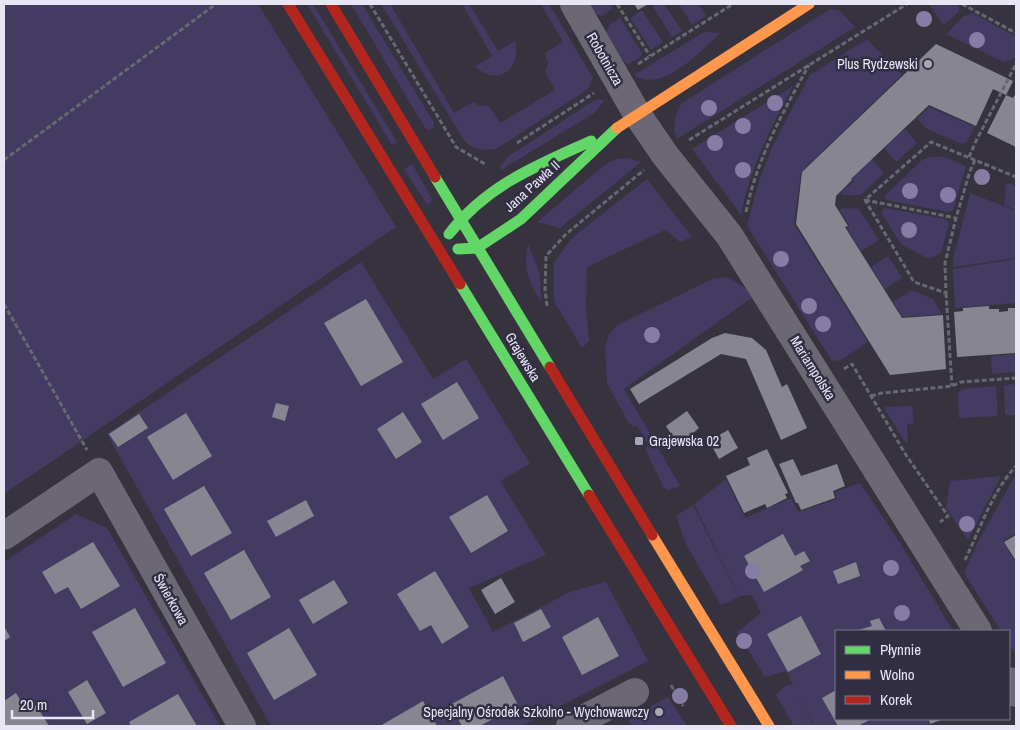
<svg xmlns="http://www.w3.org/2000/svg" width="1020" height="730" font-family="'Archivo Narrow',sans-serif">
<rect width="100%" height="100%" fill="#36333f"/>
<!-- green -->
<path fill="#443b62" d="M4 4H258L396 227 4 494Z
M307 4H313L397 142 392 145Z
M351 4H362L434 123 433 128 429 130 425 128Z
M381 4H390L454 113 473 102 480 106H489L500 123 555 90 545 72 548 63 545 53 563 42 541 4H549L593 78 588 89 496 149C483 151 473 150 464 140Z
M462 4H469L498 51 515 41C522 71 496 87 475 66L492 56Z
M589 4H610L613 8 602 16 596 14Z
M654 4H664L682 31 672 37 652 5Z
M679 4H698L706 16 692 25Z
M929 4H956L959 6V12L943 25Z
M830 9 840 11 855 27 677 139C672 125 674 115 682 103Z
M642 10 663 42 651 50 630 18Z
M973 13 1016 37 1015 58 1004 62 946 34 964 16Z
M620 18 642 53 640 58 628 64 624 62 606 32 609 25Z
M704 32 720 33C701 51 662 94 634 75Z
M867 39 902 75 801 172 794 224 868 342 841 360 832 361 747 226 759 181 773 145 810 75Z
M793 86C771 127 750 168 741 215L692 149Z
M595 100H605L594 113 501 170 500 166 509 156Z
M929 107 975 127 967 142 962 144 927 129 917 119Z
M905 129 917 143 896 162 884 148Z
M930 157H945L966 166 953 210 948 212 887 200 884 197 922 160Z
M628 158 641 162 560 228 537 222 606 164 617 159Z
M872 159 884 173 861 195H843L840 193 854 181 852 179Z
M412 164 432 199 430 205 426 203 404 169Z
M647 179 692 237 680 242 665 230 587 267 586 305 589 341 582 348 554 301V263L572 238Z
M1009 183 1016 187V210L1004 205 1006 184Z
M970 193 1016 211V258L953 267V260Z
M858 208 879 240 861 251 847 228 850 226 839 209Z
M885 208 946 219 949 224 941 253 934 257 927 258 901 244 881 212Z
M528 244 540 274 541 302C529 283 522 267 528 244Z
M888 256 902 278 885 289 871 267Z
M1016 259V303L955 308 953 269Z
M361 262 433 379 466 359 530 464 500 481 546 555 469 588 493 632 570 592 606 582 648 661 522 726H271L107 434Z
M725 277C737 282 745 286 753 297L624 389 680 486 669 490 664 488 645 449 648 445 638 427 633 426 628 422 607 383 605 347 609 334 618 325 712 279Z
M912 290 933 299 942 314 902 317 893 302Z
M1016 354V372L992 374 991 356Z
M1016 384V415H1005L1004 385Z
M996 386 998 416 959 418 958 394 962 389Z
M912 406 914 423 907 424 908 442 906 443 885 410V407Z
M1016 474V533L1003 541 1016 564V656L1009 644V631H1001L964 573 978 542Z
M1001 476 968 540 946 508 950 481Z
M726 479 745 518 791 498 798 512 837 499 835 492 860 483 900 543 953 631H836V719H928L929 725 922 726H815L765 632 786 671 765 677 737 632 761 613 752 595 739 596 694 504Z
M693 505 739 597 721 605 686 544 676 516Z
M76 514 107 528 220 726H4V562Z
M793 684 814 726H794L776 695 785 686Z
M668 697 687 726H648L647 724 633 726 627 719Z"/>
<!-- building -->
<path fill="#878590" d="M634 4H648L638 10Z
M936 44 1013 81 1006 95 993 89 976 126 929 105 851 179 852 180 836 196 835 205 848 226 845 227 902 318 943 315 946 369 890 375 796 224 802 172Z
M1016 93V147L987 133 1006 95 1013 98Z
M366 299 403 362 361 386 324 323Z
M989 306V309H999V312L1008 311V308H1016V353L957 357 954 312 963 311V308Z
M725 333 752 338 766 350 782 387 787 384 807 428 781 440 746 359 721 354 639 404 630 389 712 338Z
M457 382 479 418 443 440 421 404Z
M276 403 289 406 285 421 272 417Z
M687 411 699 428 693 433 697 439 684 447 680 442 677 443 666 426Z
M403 412 422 442 396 459 377 429Z
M186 413 212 456 173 480 147 437Z
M139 414 148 428 118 447 109 434Z
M728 430 738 448 719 459 709 441Z
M767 449 788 493 785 494 787 498 767 508 765 504 744 513 726 476 750 465 747 458Z
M793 459 801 476 837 464 845 486 833 491 835 498 801 510 798 503H796L779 464Z
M204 486 232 533 191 556 164 509Z
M487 495 508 531 471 553 449 517Z
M306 500 314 516 276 537 267 521Z
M783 534 795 556 804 551 810 561 800 566 803 570 764 592 744 556Z
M1016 535V561L1004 542Z
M93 542 120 586 81 609 68 587 55 594 42 572Z
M244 550 271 597 231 620 204 573Z
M856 562 860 576 838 584 833 571Z
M435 571 469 627 442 644 431 625 420 631 397 594Z
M501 578 515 602 495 614 481 590Z
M334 580 348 603 313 624 299 600Z
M135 608 166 663 123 687 92 632Z
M541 609 551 627 523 642 514 623Z
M801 616 821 654 788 672 767 634Z
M598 617 619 656 582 675 562 637Z
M879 618 886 631H855L872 626 870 621Z
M4 626 10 637 4 641Z
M289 628 317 675 274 700 247 653Z
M503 676 518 705 480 726H462L450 705Z
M87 680 106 713 87 724 68 692Z
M836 690V719H871L858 726H838L822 698Z
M16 693 27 711 36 705 49 726H4V701Z
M178 694 197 726H131L129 722Z
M423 701 437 726H380Z
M929 719H944L930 724Z"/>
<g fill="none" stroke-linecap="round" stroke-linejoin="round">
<!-- path -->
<path stroke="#696771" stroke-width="3" stroke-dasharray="5 2.5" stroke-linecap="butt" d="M370 4 456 147 485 164
M617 4 650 56
M962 4 1016 33
M638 64 733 4
M689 140 907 4
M517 143 594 93
M969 157 976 141 1016 64
M4 160 216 4
M975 160 970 171 956 218 945 263 946 293 914 282 865 200 931 142 1016 177
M865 200 956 218
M746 212C757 158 783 112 809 65
M946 293 952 386
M4 304 87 450
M547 306 545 290 546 256 566 234 644 170
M844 369 852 364 906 455 948 516 940 522
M871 396 882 393 952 386 961 382 1016 378
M965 560C980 529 992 492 1016 466
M671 685 683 706"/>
<!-- street -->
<path stroke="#6b6874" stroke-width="28" d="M574 4 637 114 665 155 729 235 978 631
M4 536 99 472 242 726
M1009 681 1016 693
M570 726 635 692"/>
<!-- fast -->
<path stroke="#63d668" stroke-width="11" d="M435 177 550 367
M449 234C487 185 536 166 591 141
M458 249 477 248 521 219 617 128
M460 284 589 495"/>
<!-- slow -->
<path stroke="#ff974d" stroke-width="11" d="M617 128 809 4
M652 535 769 726"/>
<!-- jam -->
<path stroke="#b3261e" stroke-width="11" d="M288 4 460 284
M331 4 435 177
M550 367 652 535
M589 495 731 726"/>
</g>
<!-- trees -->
<g fill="#857da4">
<circle cx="924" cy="19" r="8"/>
<circle cx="977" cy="40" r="8"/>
<circle cx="775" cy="103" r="8"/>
<circle cx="709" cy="108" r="8"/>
<circle cx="743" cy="126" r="8"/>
<circle cx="715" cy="143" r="8"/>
<circle cx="743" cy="170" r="8"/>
<circle cx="982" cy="177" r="8"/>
<circle cx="910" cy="191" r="8"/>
<circle cx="948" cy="195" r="8"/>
<circle cx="909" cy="230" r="8"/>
<circle cx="781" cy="259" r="8"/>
<circle cx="809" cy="306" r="8"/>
<circle cx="823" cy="324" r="8"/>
<circle cx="652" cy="335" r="8"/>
<circle cx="967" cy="524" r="8"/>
<circle cx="891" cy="568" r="8"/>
<circle cx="753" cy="571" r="8"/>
<circle cx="902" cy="613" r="8"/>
<circle cx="744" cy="641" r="8"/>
<circle cx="680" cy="696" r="8"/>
</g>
<!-- markers -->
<g fill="#aaa7b5" stroke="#322e44" stroke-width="2">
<circle cx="928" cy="64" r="5"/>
<rect x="634" y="436" width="10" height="10" rx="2.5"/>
<circle cx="659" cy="712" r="5"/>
</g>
<g text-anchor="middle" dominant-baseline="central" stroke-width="5" stroke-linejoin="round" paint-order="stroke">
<!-- street labels -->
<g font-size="14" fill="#e8e6f4" stroke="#322e44">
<text transform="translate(605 59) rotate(60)">Robotnicza</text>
<text transform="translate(532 186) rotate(-42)">Jana Pawła II</text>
<text transform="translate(523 357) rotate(59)">Grajewska</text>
<text transform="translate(813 368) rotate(58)">Mariampolska</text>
<text transform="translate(171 599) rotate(61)">Świerkowa</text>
</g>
<!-- poi labels -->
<g font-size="14" fill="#e8e6f4" stroke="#322e44" text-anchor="end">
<text x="918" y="64">Plus Rydzewski</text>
<text x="649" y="441" text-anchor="start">Grajewska 02</text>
<text x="649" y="712">Specjalny Ośrodek Szkolno - Wychowawczy</text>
</g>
</g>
<!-- border -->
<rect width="1020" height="730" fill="none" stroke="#e8e6f4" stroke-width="10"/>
<!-- legend -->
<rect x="835" y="630" width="175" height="90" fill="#322e44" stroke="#7b788a"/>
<rect x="845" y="646" width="25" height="8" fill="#63d668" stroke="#7b788a"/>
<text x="880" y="655" font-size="15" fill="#e8e6f4">Płynnie</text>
<rect x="845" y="671" width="25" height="8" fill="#ff974d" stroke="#7b788a"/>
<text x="880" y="680" font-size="15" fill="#e8e6f4">Wolno</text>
<rect x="845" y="696" width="25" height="8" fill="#b3261e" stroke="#7b788a"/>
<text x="880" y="705" font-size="15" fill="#e8e6f4">Korek</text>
<!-- scale -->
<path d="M12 710v8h81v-8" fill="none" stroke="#e8e6f4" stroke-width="2.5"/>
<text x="20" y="710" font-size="15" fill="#e8e6f4" stroke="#322e44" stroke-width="4" paint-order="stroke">20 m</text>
</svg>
